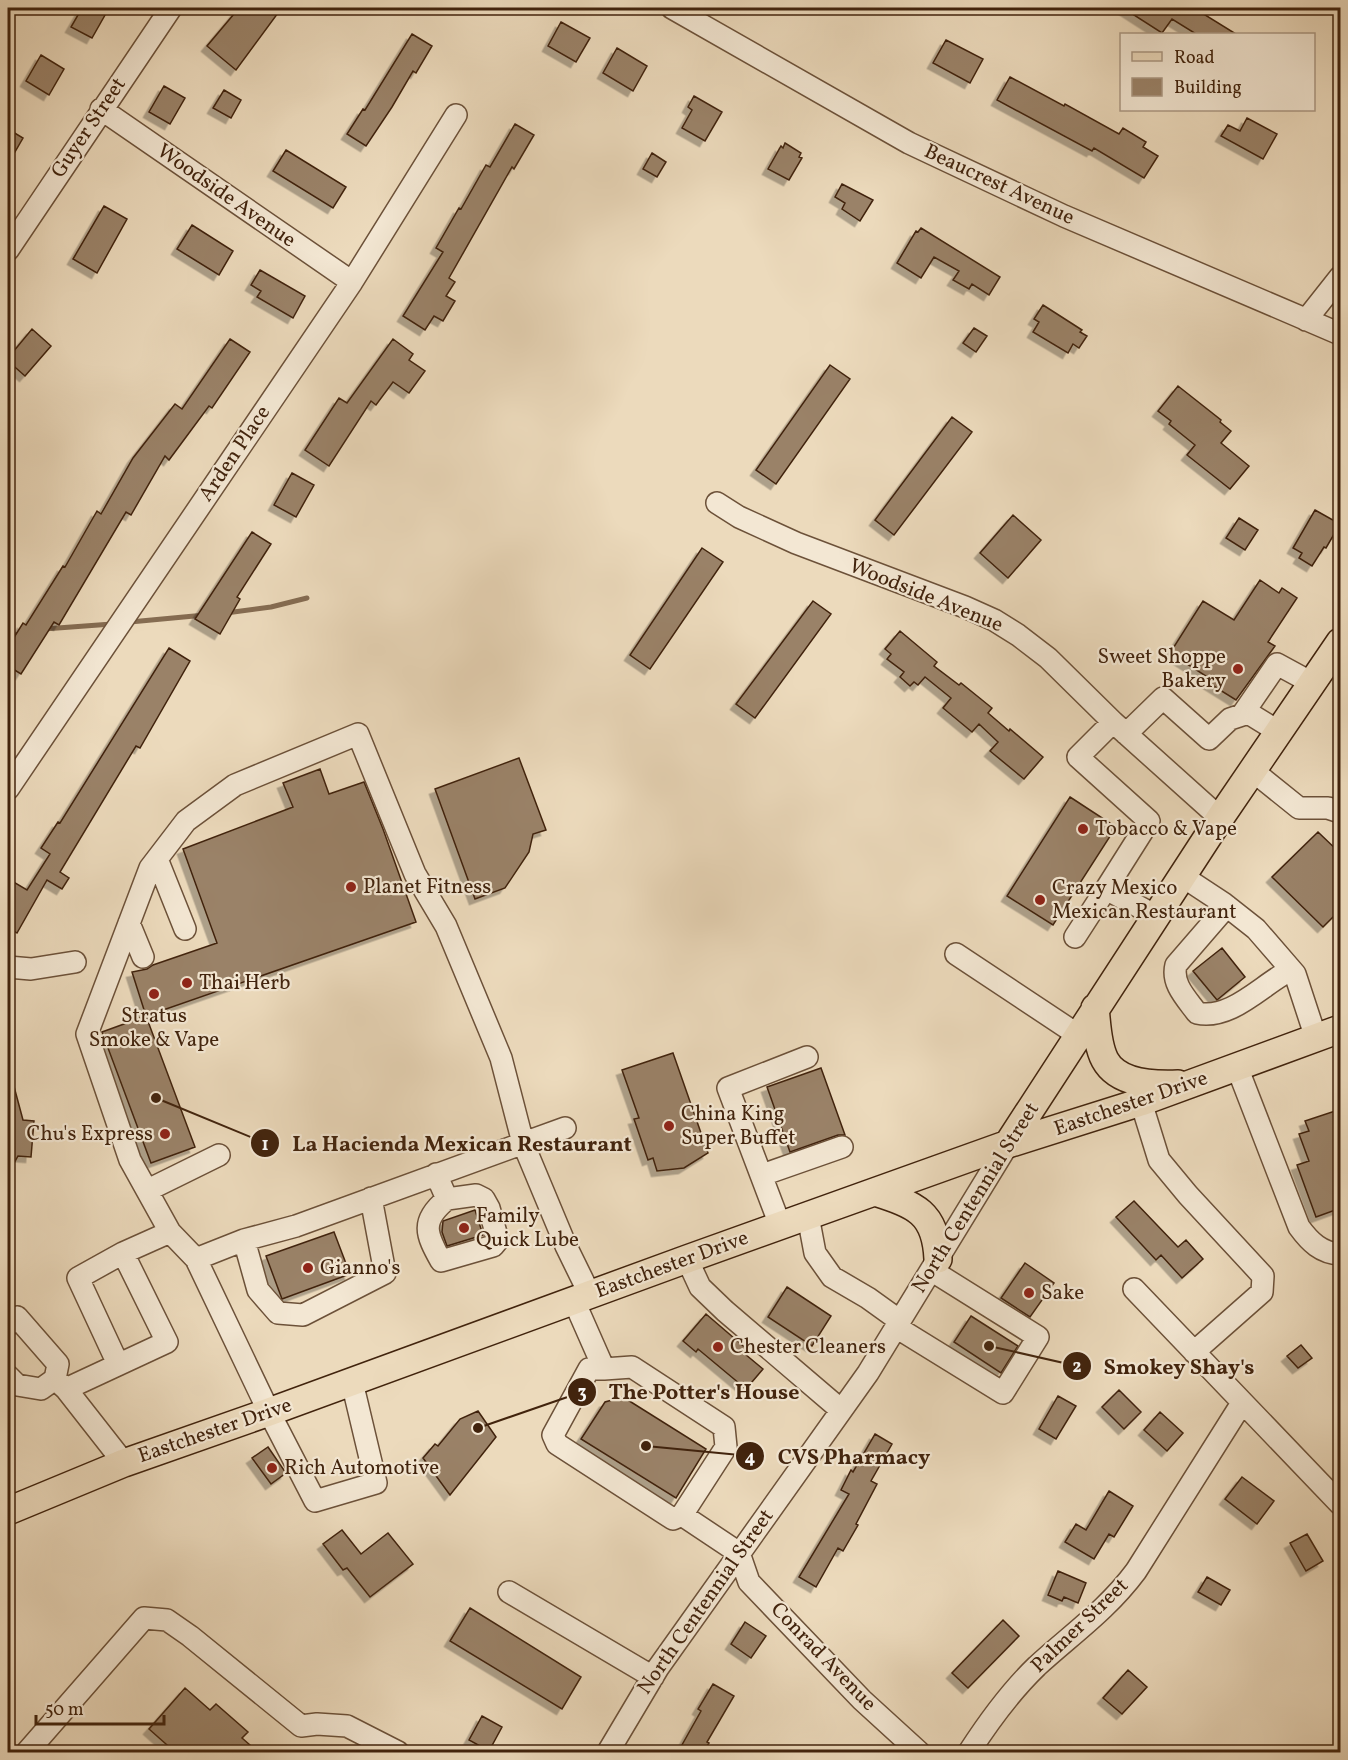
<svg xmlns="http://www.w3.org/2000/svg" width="1348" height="1760" font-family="Vollkorn,serif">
<defs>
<filter id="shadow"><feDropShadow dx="-5.5" dy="5.5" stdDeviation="0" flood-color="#0004"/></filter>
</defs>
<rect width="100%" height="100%" fill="#ecdabc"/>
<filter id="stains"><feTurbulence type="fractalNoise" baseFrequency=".00333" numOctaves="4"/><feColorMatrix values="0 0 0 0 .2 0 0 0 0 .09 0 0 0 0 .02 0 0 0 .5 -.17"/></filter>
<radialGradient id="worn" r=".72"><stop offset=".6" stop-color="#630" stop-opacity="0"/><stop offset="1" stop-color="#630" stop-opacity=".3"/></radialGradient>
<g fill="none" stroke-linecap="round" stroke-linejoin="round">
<!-- stream -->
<path stroke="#856c52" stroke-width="5" d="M226 613 271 607 307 598
M130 622 205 615
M44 629 112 624
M8 637 20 634"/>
</g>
<!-- building -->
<path fill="#9a8268" stroke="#41230d" stroke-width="1.5" filter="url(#shadow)" d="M82 8H109L92 38 71 27Z
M239 8H270L278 13 236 70 207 46Z
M1123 8H1194L1236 34H1196L1172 19 1162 33Z
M561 22 590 38 576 62 548 46Z
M412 34 432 46 416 73 413 71 392 107 366 146 347 134 363 109 365 110Z
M946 40 983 59 970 83 933 63Z
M617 48 647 66 633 91 603 73Z
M41 55 64 69 49 95 26 81Z
M1010 77 1064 106 1065 104 1119 134 1123 128 1146 142 1143 147 1158 156 1144 178 1094 148 1092 151 997 100Z
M164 86 185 98 170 124 149 112Z
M224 90 241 100 231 118 213 108Z
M694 96 722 112 705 141 682 128 692 110 688 107Z
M1247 118 1277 134 1263 159 1221 136 1228 125 1240 131Z
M515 124 534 135 514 169 512 167 449 278 455 282 446 296 455 301 443 321 434 316 425 330 403 316 443 252 436 248 459 208 461 209 486 165 490 167Z
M8 129 23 138 8 164Z
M785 143 801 153 799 157 802 158 789 180 768 169 781 146 783 148Z
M286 150 346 187 333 208 273 171Z
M652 153 666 162 657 177 643 169Z
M842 184 873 200 860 221 842 209 845 203 835 197Z
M104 206 127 219 97 273 73 259Z
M192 225 233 251 219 275 177 249Z
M921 228 1000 277 989 295 972 284 969 289 953 280 959 271 934 257 921 278 897 263 916 231 918 232Z
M260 270 305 296 293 318 257 297 261 291 251 285Z
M1043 305 1082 330 1080 332 1087 336 1079 348 1073 344 1068 353 1033 332 1039 322 1034 319Z
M974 328 987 336 976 352 963 343Z
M32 329 51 346 25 376 8 361V358Z
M230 339 250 352 212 408 209 406 169 460 165 456 131 515 126 512 59 625 54 622 21 674 8 666V647L23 623 26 625 63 566 65 567 97 511 101 514 133 458 175 404 182 409Z
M393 339 413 354 409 360 425 371 409 393 393 382 376 405 371 401 329 466 305 450 339 398 347 403Z
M830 365 850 379 776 484 756 470Z
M1178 386 1221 420 1220 422 1231 431 1221 443 1249 466 1230 489 1187 455 1195 445 1169 424 1171 421 1158 411Z
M952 417 972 432 894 535 875 520Z
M292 473 314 485 296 517 274 505Z
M1315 510 1340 524 1326 548 1324 547 1312 566 1299 558 1302 553 1293 548Z
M1013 515 1041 540 1008 578 980 553Z
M1239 518 1258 530 1245 550 1226 538Z
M252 532 271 544 237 597 240 599 220 634 195 619Z
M702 548 723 562 650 669 630 655Z
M1260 580 1279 593 1282 588 1297 598 1268 642 1275 646 1236 700 1207 682 1209 678 1170 653 1203 601 1234 620Z
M813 601 831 614 755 718 736 704Z
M900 631 937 662 934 666 959 685 961 683 992 708 988 713 1009 731 1010 729 1043 757 1024 779 990 751 998 742 979 724 972 732 943 708 951 698 925 677 918 685 914 682 910 686 900 677 904 672 887 659 891 654 885 649Z
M169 648 190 661 140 748 136 746 60 872 69 878 62 889 47 880 17 933 8 927V889L12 881 27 890 50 854 41 848 58 822 60 823Z
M519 758 546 830 533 834 529 852 505 888 475 899 435 789Z
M320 769 329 794 364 782 383 829 416 922 146 1016 132 972 147 969 153 965 217 943 183 849 293 807 283 783Z
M1070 797 1116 827 1053 925 1007 896Z
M1318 832 1341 854V909L1323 927 1272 877Z
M1222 948 1245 977 1217 1000 1193 971Z
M146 1016 195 1147 151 1163 102 1032Z
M673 1053 708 1153 684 1168 657 1171 653 1158 648 1160 634 1119 639 1118 622 1070Z
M821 1068 845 1135H838L790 1152 767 1087Z
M8 1079H12L23 1120 34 1121 31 1157 18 1156 8 1174Z
M1341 1109V1208L1316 1217 1297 1165 1309 1161 1299 1134 1309 1131 1305 1121Z
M1134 1201 1178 1247 1186 1240 1203 1259 1182 1278 1161 1255 1156 1260 1116 1217Z
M475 1210 483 1235 447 1246 442 1232 443 1221Z
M334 1232 350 1274 282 1299 266 1256Z
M1025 1263 1054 1283 1030 1317 1001 1298Z
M787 1287 831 1316 812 1346 768 1317Z
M706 1314 749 1351 745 1354 763 1369 746 1389 698 1349 696 1352 683 1341Z
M971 1316 1018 1346 1001 1373 954 1342Z
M1301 1345 1312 1358 1298 1368 1287 1356Z
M1119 1390 1141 1412 1124 1429 1102 1407Z
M1058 1396 1076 1406 1056 1439 1039 1429Z
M623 1397 706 1449 676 1498 581 1439 605 1402Z
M478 1411 496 1437 450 1495 423 1458 435 1444 438 1446 460 1419Z
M1160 1412 1183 1433 1167 1451 1144 1430Z
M875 1434 892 1444 871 1481 877 1484 856 1524 858 1525 843 1551 838 1548 816 1587 799 1577 849 1494 841 1490 851 1470 853 1472Z
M268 1447 286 1473 271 1484 252 1458Z
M1242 1477 1274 1501 1257 1524 1225 1499Z
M1109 1491 1133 1506 1114 1537 1109 1534 1094 1559 1065 1542 1076 1524 1086 1530Z
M342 1530 361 1554 388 1533 413 1564 370 1597 347 1568 343 1570 323 1544Z
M1307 1534 1323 1561 1306 1571 1290 1543Z
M1058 1571 1086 1583 1078 1603 1064 1597 1062 1601 1048 1595Z
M1207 1577 1230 1590 1221 1605 1198 1592Z
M470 1608 581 1677 562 1709 450 1641Z
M1003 1620 1019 1636 968 1688 952 1673Z
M745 1622 766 1636 751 1658 731 1644Z
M1128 1670 1147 1687 1122 1714 1103 1698Z
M713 1684 734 1696 707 1742 709 1743 703 1752H678L701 1711 698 1709Z
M185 1688 210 1710 216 1704 248 1732 242 1738 258 1752H175L149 1729Z
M482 1716 502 1727 489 1751 469 1740Z"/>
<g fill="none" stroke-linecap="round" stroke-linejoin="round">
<!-- minor casing -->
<g stroke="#6c5139" stroke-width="24">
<path id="minor" d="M672 8 909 143 1064 216 1340 334
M101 109 352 282
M8 250 171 8
M1306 320 1340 277
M717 503 739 517 796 543 965 607 994 620 1018 635 1048 658 1113 722 1220 818
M1245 711 1279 732
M1113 722 1078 757 1149 821 1106 889 1156 916
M1126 734 1163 698 1209 739 1230 719 1242 715 1277 664 1312 683
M1253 771 1299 808H1328L1340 812
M8 789 352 282 456 115
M157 859 185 929
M1182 876 1223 903 1256 929 1295 974 1316 1038
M1227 906 1176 965C1171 984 1187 999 1197 1013 1228 1020 1257 990 1282 975L1292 971
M129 923 143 957
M1075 937 1106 889
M956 954 1078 1035
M8 967 31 969 75 962
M1237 1067 1299 1227C1310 1242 1321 1253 1340 1254
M1141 1102 1159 1160 1188 1195 1263 1276 1262 1292 1194 1352
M436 1174 447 1199C420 1221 426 1234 441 1261L493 1246 498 1240 489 1208 484 1199 476 1195 447 1199
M762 1175 842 1147
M148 1190 219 1155
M808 1216 815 1253 832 1277 868 1298 900 1321
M780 1225 728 1088 807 1057
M244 1240 258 1290 278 1313 303 1315 385 1273 371 1198
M196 1259 170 1232 130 1160 87 1034 150 868 186 821 235 785 358 734 415 874 446 926 501 1058 523 1143 566 1246 590 1295
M687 1259 700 1287 725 1311 841 1410
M1134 1289 1340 1504
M574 1301 604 1369 632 1367 724 1427 726 1447 682 1515 739 1553
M8 1325 17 1317 58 1364 55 1379 66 1389 124 1463
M896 1327 1003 1393 1038 1337 931 1270
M118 1364 78 1278 123 1253 170 1232
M604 1369H589L553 1435 557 1444 673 1519 682 1515
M8 1376 17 1385 41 1389 55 1379
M352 1382 376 1483 315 1501 269 1412 196 1259 244 1240 296 1226 565 1128
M66 1389 167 1342 123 1253
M739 1553 749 1582 862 1700 919 1752
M509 1592 653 1677
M27 1752 144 1618 167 1620 190 1636 301 1726 317 1724 347 1726 398 1752
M608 1752 658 1668 868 1373 1008 1144
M969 1752C989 1721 1010 1692 1037 1666 1072 1634 1107 1610 1136 1571L1242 1403"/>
</g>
<!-- major casing -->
<g stroke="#41230d" stroke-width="30">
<path id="major" d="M1095 1008C1097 1024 1097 1045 1105 1060 1118 1084 1154 1085 1178 1084
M1008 1144 1220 818 1340 642
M875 1192C915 1205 936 1212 938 1259
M8 1511 124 1463 269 1412 687 1259 1008 1144 1141 1102 1340 1029"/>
</g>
<!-- minor -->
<use href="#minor" stroke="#f3e7d3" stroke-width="21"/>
<!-- major -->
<use href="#major" stroke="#ecdabc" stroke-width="27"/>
</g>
<!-- markers -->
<g fill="#8f2418" stroke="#f3e7d3" stroke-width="2">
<circle cx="1238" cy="669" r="6"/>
<circle cx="1083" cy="829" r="6"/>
<circle cx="351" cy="887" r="6"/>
<circle cx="1040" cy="900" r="6"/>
<circle cx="187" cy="983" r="6"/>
<circle cx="154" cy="994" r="6"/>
<circle cx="669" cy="1126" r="6"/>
<circle cx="165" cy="1134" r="6"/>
<circle cx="464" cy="1228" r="6"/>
<circle cx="308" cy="1268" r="6"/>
<circle cx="1029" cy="1293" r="6"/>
<circle cx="718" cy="1347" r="6"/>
<circle cx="272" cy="1468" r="6"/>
</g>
<g text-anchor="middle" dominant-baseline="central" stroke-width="4.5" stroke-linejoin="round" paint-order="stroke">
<!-- street labels -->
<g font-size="21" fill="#41230d" stroke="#f3e7d3">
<text transform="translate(89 128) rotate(-56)">Guyer Street</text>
<text transform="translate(999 185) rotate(25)">Beaucrest Avenue</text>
<text transform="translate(226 196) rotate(35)">Woodside Avenue</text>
<text transform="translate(235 454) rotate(-56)">Arden Place</text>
<text transform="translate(926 596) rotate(22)">Woodside Avenue</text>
<text transform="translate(1131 1104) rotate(-19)">Eastchester Drive</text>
<text transform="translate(976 1198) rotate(-58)">North Centennial Street</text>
<text transform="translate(672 1265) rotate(-20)">Eastchester Drive</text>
<text transform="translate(215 1431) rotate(-19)">Eastchester Drive</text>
<text transform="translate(706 1602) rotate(-55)">North Centennial Street</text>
<text transform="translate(1080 1626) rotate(-44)">Palmer Street</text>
<text transform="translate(823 1657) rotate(46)">Conrad Avenue</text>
</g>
<!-- poi labels -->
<g font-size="21" fill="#41230d" stroke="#f3e7d3" text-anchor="start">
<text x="1226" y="657" text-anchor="end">Sweet Shoppe<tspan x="1226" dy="24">Bakery</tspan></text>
<text x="1095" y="829">Tobacco &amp; Vape</text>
<text x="363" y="887">Planet Fitness</text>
<text x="1052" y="888">Crazy Mexico<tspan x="1052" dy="24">Mexican Restaurant</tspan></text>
<text x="199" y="983">Thai Herb</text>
<text x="154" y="1016" text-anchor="middle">Stratus<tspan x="154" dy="24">Smoke &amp; Vape</tspan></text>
<text x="681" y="1114">China King<tspan x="681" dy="24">Super Buffet</tspan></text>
<text x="153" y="1134" text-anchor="end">Chu's Express</text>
<text x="476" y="1216">Family<tspan x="476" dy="24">Quick Lube</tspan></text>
<text x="320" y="1268">Gianno's</text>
<text x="1041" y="1293">Sake</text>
<text x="730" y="1347">Chester Cleaners</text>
<text x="284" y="1468">Rich Automotive</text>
</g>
</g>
<!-- callouts -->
<path fill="none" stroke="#41230d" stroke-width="2" d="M156 1098L265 1143M989 1346L1077 1366M478 1428L582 1392M646 1446L750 1456"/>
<g fill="#41230d" stroke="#f3e7d3" stroke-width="2">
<circle cx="156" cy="1098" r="6"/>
<circle cx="989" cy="1346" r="6"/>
<circle cx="478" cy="1428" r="6"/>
<circle cx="646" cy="1446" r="6"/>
<circle cx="265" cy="1143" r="15"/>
<circle cx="1077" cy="1366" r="15"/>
<circle cx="582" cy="1392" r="15"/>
<circle cx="750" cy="1456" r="15"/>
</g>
<g font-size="18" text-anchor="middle" font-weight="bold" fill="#fff">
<text x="265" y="1150">1</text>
<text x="1077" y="1372">2</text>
<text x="582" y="1398">3</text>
<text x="750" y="1463">4</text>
</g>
<g font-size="22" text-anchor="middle" font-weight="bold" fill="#41230d" stroke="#f3e7d3" stroke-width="4.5" stroke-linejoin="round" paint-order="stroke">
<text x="462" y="1151">La Hacienda Mexican Restaurant</text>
<text x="1179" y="1374">Smokey Shay's</text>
<text x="704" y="1399">The Potter's House</text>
<text x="854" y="1464">CVS Pharmacy</text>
</g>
<!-- margin -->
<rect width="1348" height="1760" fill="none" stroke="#ecdabc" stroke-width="30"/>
<rect x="9" y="9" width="1330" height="1742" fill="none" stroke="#41230d" stroke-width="3"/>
<rect x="15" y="15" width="1318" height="1730" fill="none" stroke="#41230d" stroke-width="1.5"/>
<!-- legend -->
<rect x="1120" y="33" width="195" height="78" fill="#f3e7d3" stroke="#ac9984" stroke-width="1.5"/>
<rect x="1132" y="52" width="30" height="9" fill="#ecdabc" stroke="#ac9984" stroke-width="1.5"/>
<text x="1174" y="63" font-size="18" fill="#41230d">Road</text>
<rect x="1132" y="78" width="30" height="18" fill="#9a8268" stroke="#ac9984" stroke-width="1.5"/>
<text x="1174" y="93" font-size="18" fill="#41230d">Building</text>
<!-- scale -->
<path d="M36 1715v9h128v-9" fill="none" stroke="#41230d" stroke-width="3"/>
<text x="45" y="1715" font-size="18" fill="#41230d" stroke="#f3e7d3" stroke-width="4.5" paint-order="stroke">50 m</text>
<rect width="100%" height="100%" filter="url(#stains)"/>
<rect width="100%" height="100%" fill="url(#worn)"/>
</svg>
